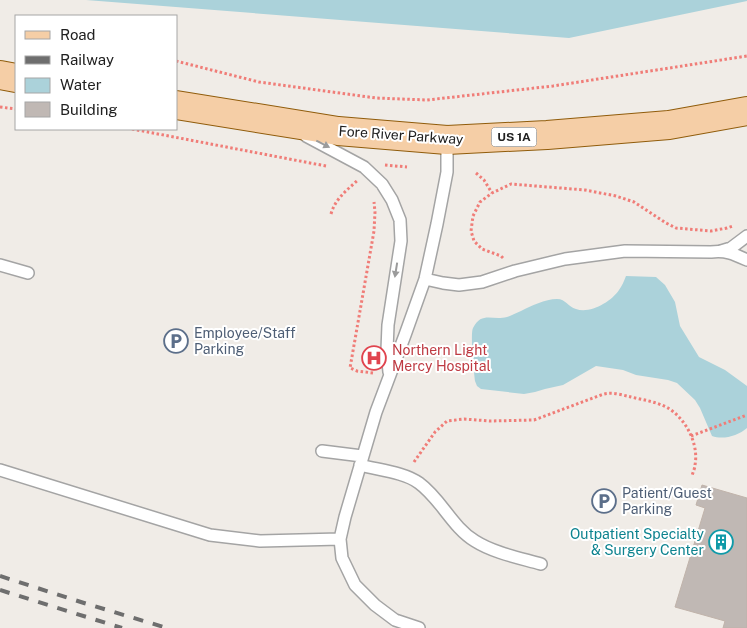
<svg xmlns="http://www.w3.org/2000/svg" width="747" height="628" font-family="'Public Sans',sans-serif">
<rect width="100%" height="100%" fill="#f0ece7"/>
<!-- water -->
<path fill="#abd2da" d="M86 0H747V1L569 38Z
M626 276 656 277 665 285 675 302 680 326 699 357 725 370 747 386V428C738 436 723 440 712 436L700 408 695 400 677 383 668 380 636 375 623 370 596 366 563 385 545 389 535 392 524 394 481 389 477 386 475 381C474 371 470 334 473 328 482 311 492 321 507 317 511 316 516 313 521 311 531 306 545 299 557 299 566 299 568 307 576 309 590 314 611 302 619 290 622 286 624 281 626 276Z"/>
<!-- building -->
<path fill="#c0b8b4" stroke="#c0b3aa" d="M702 485 747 498V628H723L725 621 675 607 705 508 696 505Z"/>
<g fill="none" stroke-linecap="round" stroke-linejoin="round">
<!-- lane casing -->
<g stroke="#a4a4a4" stroke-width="14">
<path id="lane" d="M306 136 364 167 382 184 392 200 400 220 401 241 388 325 387 350 389 372
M721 251 731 248 747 236
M0 265 28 273
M425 279 443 283 459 285 482 282 515 271 565 259 625 251 711 252C726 250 734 254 747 260
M322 451 362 456
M360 465C378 470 404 472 419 483 441 499 452 527 475 541 494 553 520 558 541 564
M0 470 210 535 260 541 340 539
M419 628 395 620 375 605 355 585 342 558 340 539 345 517 376 412 405 335 425 279 437 224 447 172V140"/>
</g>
<!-- primary casing -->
<g stroke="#905c0b" stroke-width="30">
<path id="primary" d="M0 75 16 78
M176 105 338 131 447 140 547 135 669 125 747 111"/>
</g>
<!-- path -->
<path stroke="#f07d78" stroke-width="3" stroke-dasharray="2.5 2.5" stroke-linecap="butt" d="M176 61 259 82 376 98 427 100 553 86 747 56
M0 107 16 109
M132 129 326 166
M385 165 407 167
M476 173 484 180 492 193
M331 214C335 199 347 190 358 180
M503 258 501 256 482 249 474 241 471 231 473 216 480 202 492 193 511 184 585 190 616 196 634 202 666 223 676 228 711 231 727 228 733 226
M373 373 357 371 350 368 374 231 375 212 374 202
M691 436 747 415
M414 462 435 432 447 421 464 419 490 421 534 420 601 395C611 391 622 395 631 397 644 400 657 402 668 408 686 419 699 444 695 465 695 468 693 472 692 476"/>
<!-- lane -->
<use href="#lane" stroke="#fff" stroke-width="11"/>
<!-- primary -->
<use href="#primary" stroke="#f5cea6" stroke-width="28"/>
<!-- rail -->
<path stroke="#6e6e6e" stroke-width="4" stroke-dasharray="10 10" stroke-linecap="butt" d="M0 576 84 603 167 628
M0 590 122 628"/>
</g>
<!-- one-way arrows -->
<defs><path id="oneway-solid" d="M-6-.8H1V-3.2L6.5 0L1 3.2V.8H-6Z" transform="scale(1.25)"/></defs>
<g fill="#9b9b9b">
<use href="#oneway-solid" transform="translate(323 144) rotate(27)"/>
<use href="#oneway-solid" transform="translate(396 270) rotate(99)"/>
</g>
<!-- icons -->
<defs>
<g id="parking-ring" transform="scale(1.25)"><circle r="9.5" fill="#fff" stroke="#5c6f8a" stroke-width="1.5"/><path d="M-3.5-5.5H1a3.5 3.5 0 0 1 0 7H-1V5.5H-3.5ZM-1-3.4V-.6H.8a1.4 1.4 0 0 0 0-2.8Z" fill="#5c6f8a"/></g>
<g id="hospital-ring" transform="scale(1.25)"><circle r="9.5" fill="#fff" stroke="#e0444e" stroke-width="1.5"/><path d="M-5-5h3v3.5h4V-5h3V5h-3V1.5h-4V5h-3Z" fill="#e0444e"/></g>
<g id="building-ring" transform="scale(1.25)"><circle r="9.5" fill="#fff" stroke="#0f9aa8" stroke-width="1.5"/><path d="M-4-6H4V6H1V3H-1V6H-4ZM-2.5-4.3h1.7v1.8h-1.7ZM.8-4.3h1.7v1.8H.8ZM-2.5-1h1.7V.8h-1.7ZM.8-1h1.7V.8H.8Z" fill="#0f9aa8"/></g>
</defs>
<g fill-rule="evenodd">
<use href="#parking-ring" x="176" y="341"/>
<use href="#hospital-ring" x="374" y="358"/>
<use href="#parking-ring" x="604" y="501"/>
<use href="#building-ring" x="721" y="542"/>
</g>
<g text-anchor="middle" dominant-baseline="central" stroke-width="4" stroke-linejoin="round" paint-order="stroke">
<!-- shield labels -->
<rect fill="#fff" stroke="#636363" stroke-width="1" x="491.5" y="127.5" width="45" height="19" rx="4"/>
<g font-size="12" font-weight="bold" fill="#202020">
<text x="514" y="137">US 1A</text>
</g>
<!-- street labels -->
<g font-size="14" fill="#202020" stroke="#fff">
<text transform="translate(401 135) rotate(4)">Fore River Parkway</text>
</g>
<!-- service labels -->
<g font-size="14" fill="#4e5e75" stroke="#fff" text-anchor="start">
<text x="194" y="333">Employee/Staff<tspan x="194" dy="16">Parking</tspan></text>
<text x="622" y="493">Patient/Guest<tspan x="622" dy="16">Parking</tspan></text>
</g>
<!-- health labels -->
<g font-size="14" fill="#be3a42" stroke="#fff" text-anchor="start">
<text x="392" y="350">Northern Light<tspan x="392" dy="16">Mercy Hospital</tspan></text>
</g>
<!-- culture labels -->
<g font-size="14" fill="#0d838f" stroke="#fff" text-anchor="end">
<text x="704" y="534">Outpatient Specialty<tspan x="704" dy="16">&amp; Surgery Center</tspan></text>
</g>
</g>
<!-- legend -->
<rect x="15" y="15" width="162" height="115" fill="#ffffff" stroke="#a6a6a6"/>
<rect x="25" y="31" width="25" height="8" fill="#f5cea6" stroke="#a6a6a6"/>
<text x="60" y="40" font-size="15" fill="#202020">Road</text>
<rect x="25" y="56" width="25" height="8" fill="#6e6e6e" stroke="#a6a6a6"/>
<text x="60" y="65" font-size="15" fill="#202020">Railway</text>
<rect x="25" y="78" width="25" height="15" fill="#abd2da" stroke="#a6a6a6"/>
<text x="60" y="90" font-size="15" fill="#202020">Water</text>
<rect x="25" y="102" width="25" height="15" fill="#c0b8b4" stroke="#a6a6a6"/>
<text x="60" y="115" font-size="15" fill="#202020">Building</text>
</svg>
